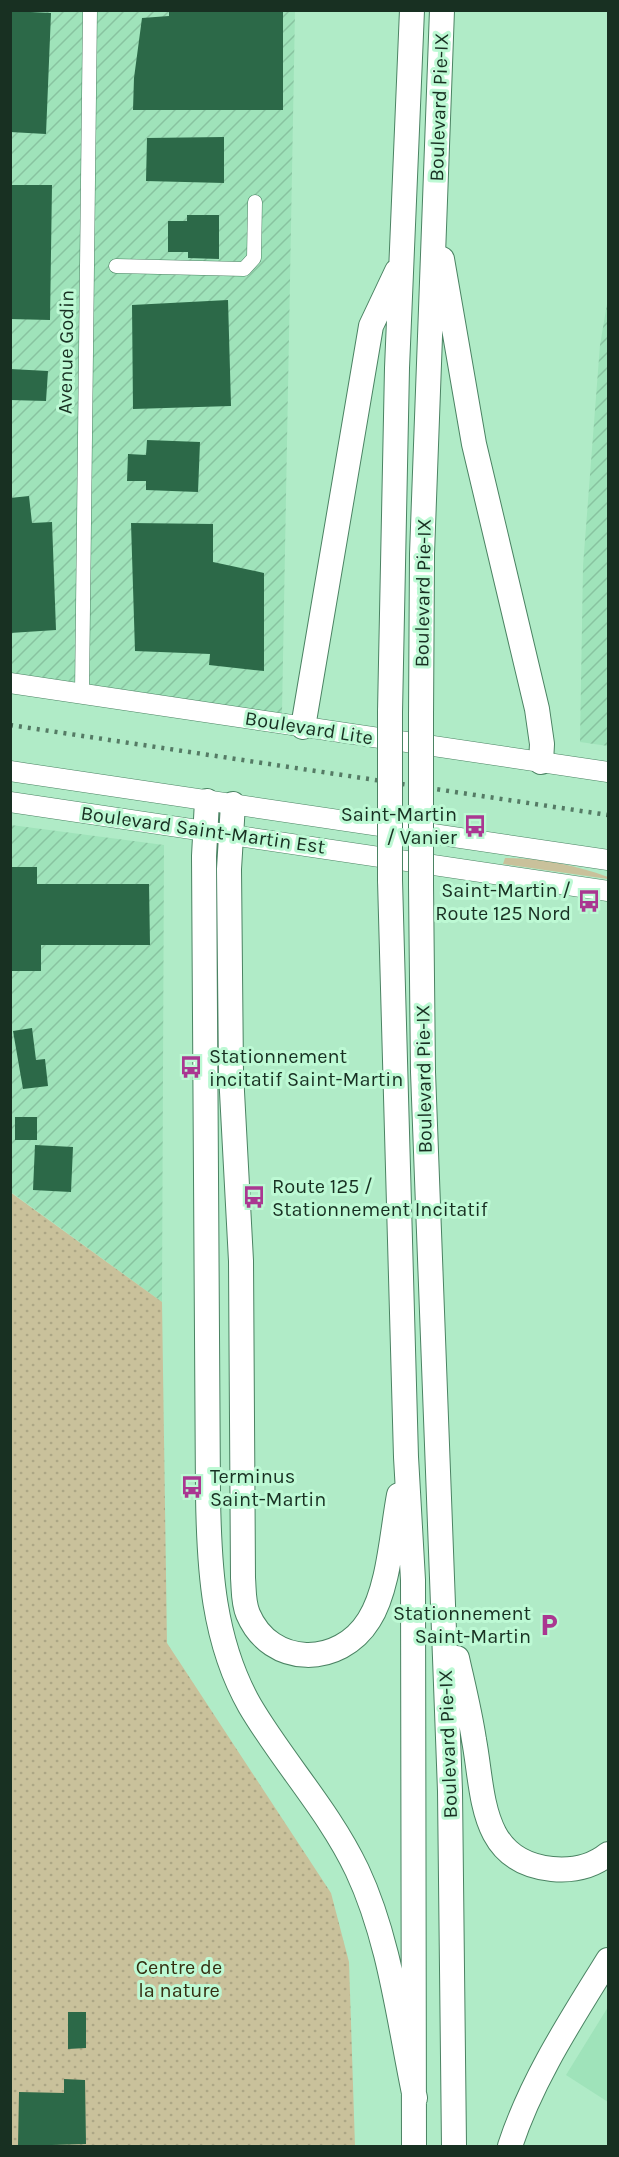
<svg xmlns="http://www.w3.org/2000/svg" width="619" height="2157" font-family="Karla,sans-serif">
<defs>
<pattern id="industrial-furrows" width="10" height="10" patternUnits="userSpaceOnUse" patternTransform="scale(1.5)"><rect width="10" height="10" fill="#9fe3ba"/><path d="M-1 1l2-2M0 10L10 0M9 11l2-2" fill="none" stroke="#88c3a0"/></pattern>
<pattern id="park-dots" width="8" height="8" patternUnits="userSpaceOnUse" patternTransform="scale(1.5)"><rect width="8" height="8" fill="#c9c19b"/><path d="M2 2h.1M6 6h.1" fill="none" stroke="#aca685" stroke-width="1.8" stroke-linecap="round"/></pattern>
</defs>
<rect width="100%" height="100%" fill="#b0ebc7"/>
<!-- built -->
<path fill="#9fe3ba" d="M608 2007V2102L566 2075Z"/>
<!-- industrial -->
<path fill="url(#industrial-furrows)" d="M10 11H295L282 713 82 693 11 683Z
M608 298V746L580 742 583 566 600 345Z
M11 825 164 845 162 1302 11 1192Z"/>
<!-- green -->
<path fill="#c9c19b" d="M505 858C541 858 575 865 608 877V879L503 864Z"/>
<!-- park -->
<path fill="url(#park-dots)" d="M10 1192 162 1302 167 1643 331 1893 349 1962 355 2146H11Z"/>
<!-- building -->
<path fill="#2c6948" d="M169 10H283V110H133L134 78 142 18 169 16Z
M10 11 51 13 46 134 10 132Z
M224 137V183L146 181 147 138Z
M10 185H52L50 320 10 319Z
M187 215H219V259L188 258V252H168V221H187Z
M228 300 231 406 133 409 132 305Z
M10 369 48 371 46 401 10 400Z
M147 440 200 442 198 492 146 490V481H127L128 454 146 455Z
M29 496 32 523 52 522 56 630 10 633V498Z
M131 523 213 524V562L264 573V671L209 665 210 654 135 651Z
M10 867H37V884H149L150 945H41V971H10Z
M32 1028 36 1060 45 1059 48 1086 23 1089 13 1031Z
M15 1117H37V1140H15Z
M35 1145 73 1147 71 1192 33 1190Z
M68 2012H86V2048L68 2049Z
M64 2079 85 2080 86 2144 18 2146 19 2092 64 2093Z"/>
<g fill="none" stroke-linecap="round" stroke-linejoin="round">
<!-- street casing -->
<g stroke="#4b8363" stroke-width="15">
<path id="street" d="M116 266 244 269 254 258 255 202
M82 693 90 10"/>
</g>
<!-- secondary casing -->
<g stroke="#4b8363" stroke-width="21">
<path id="secondary" d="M10 683 608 772
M10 771 608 860
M10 802 608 891"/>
</g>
<!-- highway casing -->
<g stroke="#4b8363" stroke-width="26">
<path id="highway" d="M442 259 474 444 537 709 542 744 541 762
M390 712 397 368 412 10
M421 717 422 554 442 10
M303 727 371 326 397 271
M207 801 204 856 208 1495C209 1568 213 1641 250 1706 283 1762 329 1811 357 1870 390 1940 399 2022 415 2098
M233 804 229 869 231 1073 241 1261 243 1578C244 1590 243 1602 248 1614 271 1668 340 1667 369 1620 389 1589 392 1532 399 1495
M390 880 406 1457 413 1580 414 2146
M421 885 423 1072 450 1791 454 2146
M457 1658C463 1685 470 1713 474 1740 484 1793 479 1862 552 1869 573 1871 592 1867 608 1854
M510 2146C532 2079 571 2020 608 1960"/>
</g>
<!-- street -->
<use href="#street" stroke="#fff" stroke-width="14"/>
<!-- secondary -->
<use href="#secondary" stroke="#fff" stroke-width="20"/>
<!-- highway -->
<use href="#highway" stroke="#fff" stroke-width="24"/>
<!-- rail -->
<path stroke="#557b65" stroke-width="4.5" stroke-dasharray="3 6" stroke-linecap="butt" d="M10 725 608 815"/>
<!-- highway-bridge casing -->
<g stroke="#4b8363" stroke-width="26" stroke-linecap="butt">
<path id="highway-bridge" d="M390 712V880
M421 717V885"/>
</g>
<!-- highway-bridge -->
<use href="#highway-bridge" stroke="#fff" stroke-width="24"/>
</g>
<!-- icons -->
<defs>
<g id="bus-bare" transform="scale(1.8)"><path d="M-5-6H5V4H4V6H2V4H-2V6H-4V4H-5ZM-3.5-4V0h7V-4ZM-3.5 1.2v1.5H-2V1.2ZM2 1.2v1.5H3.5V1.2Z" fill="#aa3791" stroke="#bdf9d4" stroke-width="2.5" paint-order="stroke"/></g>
<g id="parking-bare" transform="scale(1.8)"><path d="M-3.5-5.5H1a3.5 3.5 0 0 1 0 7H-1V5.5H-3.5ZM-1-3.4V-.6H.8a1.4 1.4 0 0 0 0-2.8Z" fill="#aa3791" stroke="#bdf9d4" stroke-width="2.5" paint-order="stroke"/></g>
</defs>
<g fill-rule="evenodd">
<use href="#bus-bare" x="475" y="826"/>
<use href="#bus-bare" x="589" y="901"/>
<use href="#bus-bare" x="191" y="1067"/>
<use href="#bus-bare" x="254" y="1197"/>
<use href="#bus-bare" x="192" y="1487"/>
<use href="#parking-bare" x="549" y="1625"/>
</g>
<g text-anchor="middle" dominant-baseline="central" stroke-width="6" stroke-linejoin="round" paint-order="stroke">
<!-- street labels -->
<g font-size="20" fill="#183022" stroke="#bdf9d4">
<text transform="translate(439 107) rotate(-88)">Boulevard Pie-IX</text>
<text transform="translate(66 352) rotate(-89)">Avenue Godin</text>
<text transform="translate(423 593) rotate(-89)">Boulevard Pie-IX</text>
<text transform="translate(309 728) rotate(9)">Boulevard Lite</text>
<text transform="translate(203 830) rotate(8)">Boulevard Saint-Martin Est</text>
<text transform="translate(424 1079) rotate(-91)">Boulevard Pie-IX</text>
<text transform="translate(448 1744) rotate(-92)">Boulevard Pie-IX</text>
</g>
<!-- poi labels -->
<g font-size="20" fill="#183022" stroke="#bdf9d4" text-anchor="end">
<text x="457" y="814">Saint-Martin<tspan x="457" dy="23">/ Vanier</tspan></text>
<text x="571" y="890">Saint-Martin /<tspan x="571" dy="23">Route 125 Nord</tspan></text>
<text x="209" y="1056" text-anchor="start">Stationnement<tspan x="209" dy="23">incitatif Saint-Martin</tspan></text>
<text x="272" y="1186" text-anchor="start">Route 125 /<tspan x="272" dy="23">Stationnement Incitatif</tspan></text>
<text x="210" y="1476" text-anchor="start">Terminus<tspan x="210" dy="23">Saint-Martin</tspan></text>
<text x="531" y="1613">Stationnement<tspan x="531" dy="23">Saint-Martin</tspan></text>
</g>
<!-- park labels -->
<g font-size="20" fill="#342e11" stroke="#bdf9d4">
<text x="179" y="1967">Centre de<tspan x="179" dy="23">la nature</tspan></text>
</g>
</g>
<!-- border -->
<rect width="619" height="2157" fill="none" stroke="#183022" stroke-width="24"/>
</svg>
